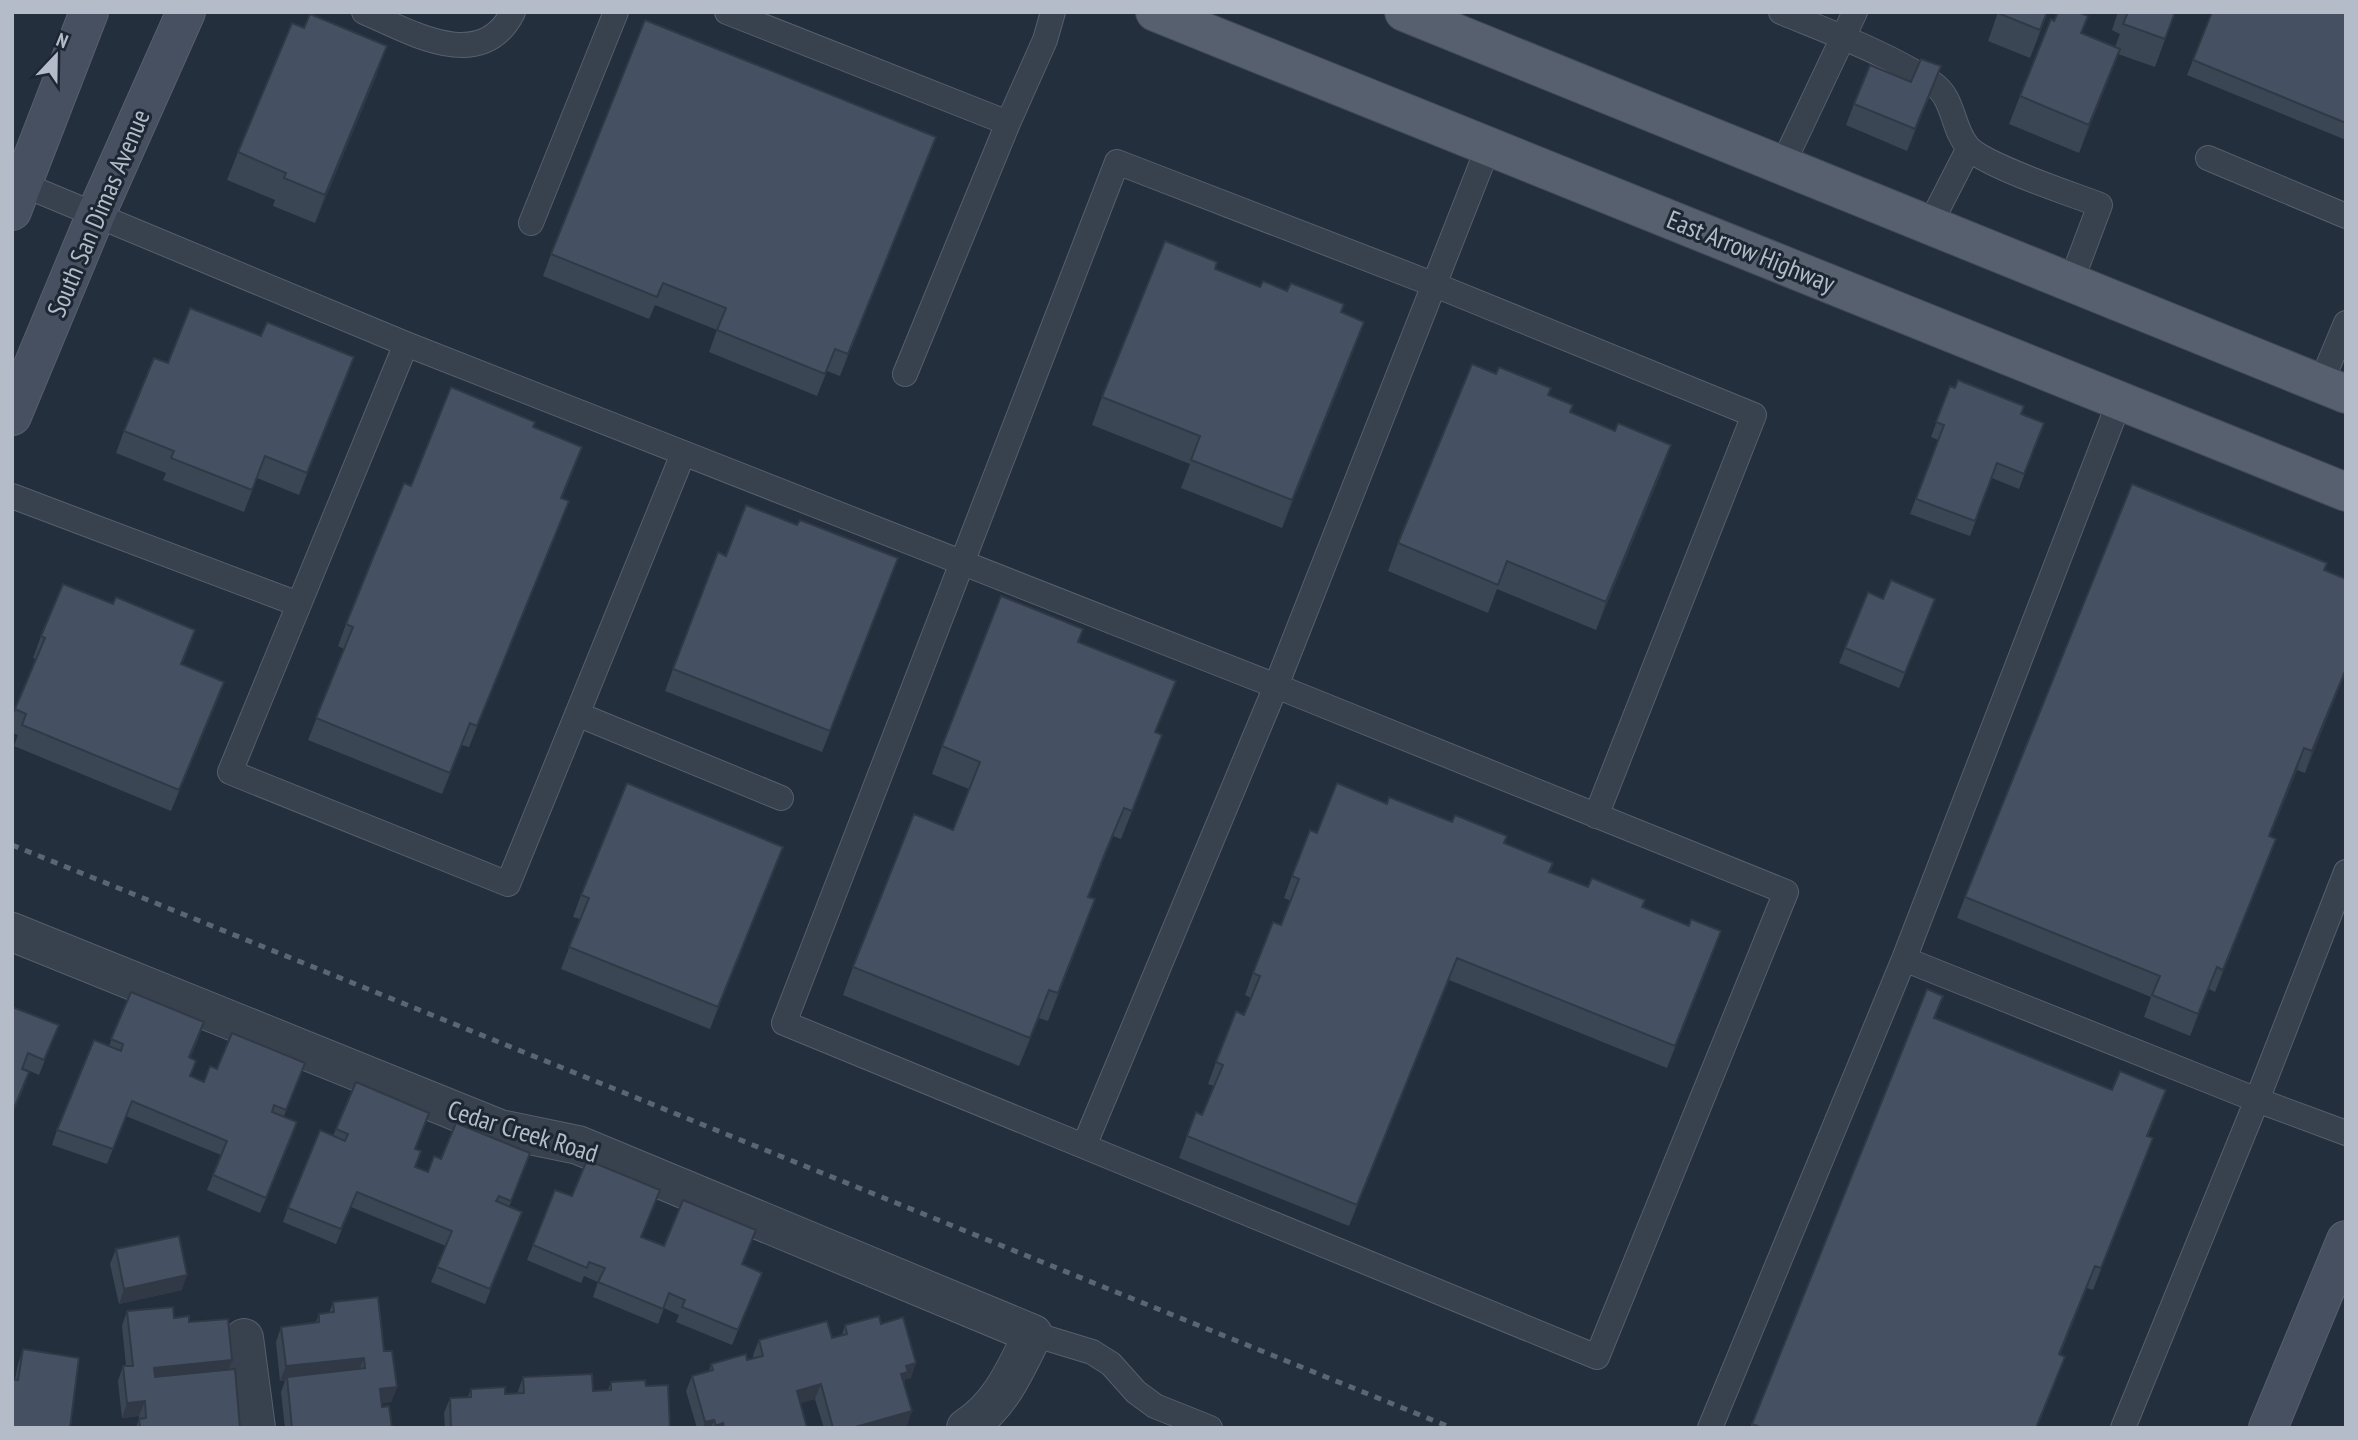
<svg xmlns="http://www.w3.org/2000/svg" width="2358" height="1440" font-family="'PT Sans Narrow',sans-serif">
<rect width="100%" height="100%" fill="#242f3e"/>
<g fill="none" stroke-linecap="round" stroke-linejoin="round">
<!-- lane casing -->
<g stroke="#565f6c" stroke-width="26">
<path id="lane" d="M364 12C411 32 481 75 513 12
M727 12 1008 123 1045 40 1053 12
M1781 12C1829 32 1889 54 1932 83 1955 98 1951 127 1968 147 1985 166 2072 194 2100 205L2071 282
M2208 158 2346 216
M1782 166 1855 12
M12 180 406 344 1276 686 1786 892 1597 1357 784 1023 1117 162 1435 285 1754 415 1596 816
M531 223 616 12
M1929 226 1969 148
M406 344 230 772 508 884 683 454
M905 374 1008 123
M2320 385 2346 323
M12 496 298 604
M577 714 781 798
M1904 959 2257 1100 2346 872
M1084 1146 1276 686 1489 145
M1033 1334 1092 1352 1111 1364 1136 1392 1155 1406 1210 1428
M1710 1428 1904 959 2120 400
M2123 1428 2257 1100 2346 1133"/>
</g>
<!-- street casing -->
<g stroke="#565f6c" stroke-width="40">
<path id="street" d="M12 932 500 1129 578 1145 1033 1334C1015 1370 1001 1405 966 1428
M244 1338 256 1428"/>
</g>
<!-- secondary casing -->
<g stroke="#565f6c" stroke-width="40">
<path id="secondary" d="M12 211 89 12
M12 416 96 214 186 12
M2268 1428 2346 1240"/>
</g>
<!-- primary casing -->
<g stroke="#414a57" stroke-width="40">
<path id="primary" d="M1155 12 2346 492
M1404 12 2346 394"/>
</g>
<!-- lane -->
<use href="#lane" stroke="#38414e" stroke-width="24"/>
<!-- street -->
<use href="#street" stroke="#38414e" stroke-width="38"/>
<!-- secondary -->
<use href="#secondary" stroke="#465061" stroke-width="38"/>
<!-- primary -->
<use href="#primary" stroke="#56606e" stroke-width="38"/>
<!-- rail -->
<path stroke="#5a6575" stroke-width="5" stroke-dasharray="7 7" stroke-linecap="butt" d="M12 845 1452 1428"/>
</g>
<!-- wall -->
<path fill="#3b4654" d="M1998 12H2048L2030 58 1988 41Z
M2118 12H2175L2155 67 2118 54 2079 153 2009 124 2020 96 2082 33 2115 47 2120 34 2112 30Z
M2346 12V140L2187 75 2193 60Z
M377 74 315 223 273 206 275 200 227 180 238 152Z
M1911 82 1933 88 1907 151 1846 125 1854 104Z
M936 137 840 376 827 371 817 396 709 352 717 330 655 305 649 319 543 276 551 254Z
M1215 269 1260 287 1341 312 1354 350 1282 528 1181 488 1190 464 1092 425 1102 397Z
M261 336 354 357 299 495 257 478 244 512 163 480 166 473 116 453 124 431 168 363Z
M1496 374 1548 395 1570 413 1615 431 1671 445 1661 473 1596 630 1497 589 1488 613 1388 571 1398 543Z
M1950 386 2044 423 2019 489 1992 478 1970 536 1910 514 1938 440 1931 437Z
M533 427 574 469 562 498 561 522 469 747 462 745 442 794 308 740 344 649 338 646 346 624 411 486Z
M797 525 890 580 822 752 665 691 673 669 726 556Z
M2324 570 2346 579V671L2305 773 2297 770 2270 836 2268 860 2215 992 2209 989 2190 1036 2144 1017 2151 997 1957 918 1965 897Z
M1883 599H1935L1899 688 1839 663 1845 648Z
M41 636 187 652 182 664 224 682 216 704 171 811 14 746 18 735 12 733V718L36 659 33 658Z
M1078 642 1156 732 1162 735 1121 839 1113 836 1095 881 1089 897 1085 927 1048 1021 1039 1018 1019 1066 843 995 853 967 953 830 969 789 932 774 942 746Z
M1387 804 1504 844 1550 872 1642 908 1713 953 1667 1068 1449 980 1349 1226 1179 1158 1187 1136 1202 1115 1214 1086 1208 1084 1216 1062 1244 1015 1251 998 1245 995 1253 973 1281 925 1291 901 1284 898 1292 876 1317 833Z
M783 847 710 1029 561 969 580 919 573 917 581 895Z
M1927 989 1935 1018 2158 1111 2148 1136 2153 1138 2145 1160 2093 1290 2087 1288 2060 1355 2065 1357 2037 1428H1750Z
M131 992 199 1037 190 1058V1076L204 1082 217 1069 305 1063 284 1116 292 1137 260 1213 207 1190 221 1155 126 1116 107 1164 52 1145 57 1130 109 1046Z
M12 1007 53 1040 39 1075 23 1068 24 1087 12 1115Z
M356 1082 415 1149V1167L428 1172 441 1159 524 1168 509 1207 522 1212 485 1304 431 1282 446 1246 351 1207 336 1244 283 1222 288 1208 333 1136Z
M660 1190 641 1237 664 1246 756 1230 742 1265 762 1273 732 1345 676 1322 679 1315 664 1308 658 1324 593 1297 598 1282 584 1276 581 1283 527 1260 533 1245 572 1196Z
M116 1249 182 1290 119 1304 110 1264Z
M333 1302 384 1351 397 1387 391 1402 382 1403V1407L392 1428H285L281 1392 285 1381H280L276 1342 281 1327 316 1322 319 1314 329 1313Z
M127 1311 174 1318 189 1322 232 1360 229 1369 240 1428H136L139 1419V1416L122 1418 118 1381 123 1366H126L122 1326Z
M881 1324 911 1378 905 1379 904 1384 907 1426 901 1428H824L815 1399 800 1403 807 1428H697L686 1391 692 1376 709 1371 711 1364 747 1360 754 1359 753 1355 759 1340 832 1338 842 1335 845 1325Z
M23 1349 70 1428 15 1379 18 1364Z
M523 1377 593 1391 608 1390 611 1382 646 1386 670 1428H445L444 1413 450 1398 468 1397 471 1389 505 1394H517Z"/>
<!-- shaded-wall -->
<path fill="#303945" d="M2047 12H2048L2030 58Z
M387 46 377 74 315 223 325 195Z
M2120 49 2110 77 2079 153 2089 125Z
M1941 66 1933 88 1907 151 1915 129Z
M936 137 928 159 840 376 848 354Z
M1364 322 1354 350 1282 528 1292 500Z
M354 357 346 379 299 495 307 473Z
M1671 445 1661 473 1596 630 1606 602Z
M569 501 561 522 469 747 477 726Z
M898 558 890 580 822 752 830 731Z
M2346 669V671L2305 773 2312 751Z
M224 682 216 704 171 811 179 790Z
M470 723 462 745 442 794 450 773Z
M1162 735 1152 763 1121 839 1132 811Z
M2304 748 2297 770 2261 858 2269 836Z
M1124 808 1113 836 1078 925 1088 897Z
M2276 839 2268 860 2215 992 2223 970Z
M783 847 775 869 710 1029 718 1007Z
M1095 899 1085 927 1048 1021 1058 993Z
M1721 931 1713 953 1667 1068 1675 1046Z
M1457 958 1449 980 1349 1226 1357 1205Z
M2217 967 2209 989 2190 1036 2198 1014Z
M1049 990 1039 1018 1019 1066 1030 1038Z
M297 1122 292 1137 260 1213 266 1198Z
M2153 1138 2145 1160 2093 1290 2101 1268Z
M2095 1266 2087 1288 2051 1376 2059 1354Z
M187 1275 182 1290 119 1304 124 1289Z
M364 1358 358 1373 287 1377 285 1381H280L286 1366Z
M232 1360 227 1375 149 1383 154 1368Z
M916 1363 911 1378 905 1379 903 1387 901 1374 906 1366Z
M821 1384 815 1399 792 1406 797 1391Z
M397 1387 391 1402 375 1404 380 1389Z
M145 1401 139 1416 122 1418 127 1403Z
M912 1411 907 1426 901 1428H852Z
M714 1420 711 1428H703L705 1422Z
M723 1423 721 1428H715L716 1426Z"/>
<!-- building -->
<path fill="#455162" stroke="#303945" stroke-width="2" d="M1998 12H2047L2040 30 1998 13Z
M2058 12H2078L2088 16 2081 33 2120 49 2089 125 2020 96 2051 19 2054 21Z
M2128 12H2175L2165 39 2123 24Z
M2212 12H2346V123L2193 60Z
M310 14 387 46 325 195 284 178 286 173 238 152 292 23 304 28Z
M645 20 936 137 848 354 835 349 825 374 717 330 726 308 663 283 657 297 551 254Z
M1921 59 1941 66 1915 129 1854 104 1870 65 1911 82Z
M1165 241 1217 262 1215 269 1260 287 1263 281 1287 291 1291 283 1344 304 1341 312 1364 322 1292 500 1191 460 1200 436 1102 397Z
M190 308 261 336 267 322 354 357 307 473 265 456 252 490 171 458 174 451 124 431 154 358 168 363Z
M1472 364 1496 374 1499 367 1551 388 1548 395 1573 405 1570 412 1615 431 1618 423 1671 445 1606 602 1507 561 1498 585 1398 543Z
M1958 380 2024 406 2021 414 2044 423 2024 474 1997 463 1975 521 1916 499 1944 425 1936 422 1950 386 1955 388Z
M451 387 535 422 533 427 582 447 561 498 569 501 477 726 470 723 450 773 316 718 353 627 346 624 374 555 404 483 411 486Z
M2132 484 2327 563 2324 570 2346 579V669L2312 751 2304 748 2269 836 2276 839 2223 970 2217 967 2198 1014 2152 995 2160 976 1965 897Z
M746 505 797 525 800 520 898 558 830 731 673 669 718 552 726 556Z
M1891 580 1935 599 1905 673 1845 648 1868 592 1883 599Z
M63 584 113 604 116 597 195 630 181 664 224 682 179 790 22 725 26 714 15 709 45 638 41 636Z
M1001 596 1083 629 1078 642 1176 681 1155 732 1162 735 1132 811 1124 808 1105 853 1088 897 1095 899 1058 993 1049 990 1030 1038 853 967 914 814 953 830 980 762 942 746Z
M627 783 783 847 718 1007 569 947 589 898 581 895Z
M1337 783 1387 804 1389 797 1452 822 1455 815 1507 836 1504 843 1553 863 1549 872 1588 887 1592 878 1645 900 1642 907 1689 926 1691 919 1721 931 1675 1046 1457 958 1357 1205 1187 1136 1196 1112 1202 1115 1223 1065 1216 1062 1236 1011 1244 1015 1260 976 1253 973 1273 922 1281 925 1299 879 1292 876 1310 830 1317 833Z
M1927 989 1943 996 1934 1018 2112 1090 2120 1071 2166 1090 2147 1136 2153 1138 2101 1268 2095 1266 2059 1354 2065 1357 2036 1428H1762L1752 1424Z
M131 992 204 1022 189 1057 196 1061 190 1076 204 1082 210 1066 217 1069 232 1033 305 1063 286 1110 274 1105 272 1112 297 1122 266 1198 213 1175 227 1141 132 1101 113 1149 57 1130 94 1040 121 1051 123 1044 111 1039Z
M12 1007 59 1025 44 1060 28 1053 22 1069 29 1072 12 1113Z
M356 1082 429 1113 415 1149 421 1151 415 1167 428 1172 434 1156 441 1159 456 1123 530 1153 511 1201 499 1196 496 1201 522 1212 490 1289 437 1267 452 1231 357 1192 341 1229 288 1208 320 1130 345 1141 348 1134 336 1129Z
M587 1160 660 1190 641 1237 664 1246 683 1200 756 1230 742 1264 762 1273 738 1330 682 1307 685 1300 669 1293 663 1309 598 1282 605 1268 589 1262 587 1268 533 1245 555 1190 572 1196Z
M179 1236 187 1275 124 1289 116 1249Z
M378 1297 384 1351H392L397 1387 380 1389 382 1407 389 1406 392 1428H292L287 1377 365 1368 364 1358 286 1366 281 1327 319 1322V1314L334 1312 333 1302Z
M173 1307 174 1318 189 1316V1322L228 1319 232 1360 154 1368 155 1377 235 1369 240 1428H140L139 1419 146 1418 145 1401 127 1403 123 1366H133L127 1311Z
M879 1316 881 1324 903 1317 916 1363 906 1366 908 1372 901 1374 912 1411 852 1428H833L821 1384 797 1391 807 1428H724L723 1423 716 1426 714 1420 705 1422 692 1376 713 1370 711 1364 746 1354 747 1360 763 1356 759 1340 827 1321 832 1338 847 1334 845 1325Z
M23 1349 79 1358 70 1428H12V1379L18 1380Z
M592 1374 593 1391 611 1390V1382L645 1380 646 1386 668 1385 670 1428H451L450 1398 471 1397V1389L505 1387V1394L524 1393 523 1377Z"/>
<g text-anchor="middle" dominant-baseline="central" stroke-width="6" stroke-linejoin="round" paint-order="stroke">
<!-- street labels -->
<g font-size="26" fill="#b4bcc9" stroke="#1d2633">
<text transform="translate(98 213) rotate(-67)">South San Dimas Avenue</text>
<text transform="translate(1751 251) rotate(22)">East Arrow Highway</text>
<text transform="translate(523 1131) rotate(17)">Cedar Creek Road</text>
</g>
</g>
<!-- border -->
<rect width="2358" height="1440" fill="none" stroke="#b4bcc9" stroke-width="28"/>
<!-- north arrow -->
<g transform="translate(56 56) rotate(22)" stroke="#1d2633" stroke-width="5" paint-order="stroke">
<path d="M0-5L12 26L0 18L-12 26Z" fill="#b4bcc9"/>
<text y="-10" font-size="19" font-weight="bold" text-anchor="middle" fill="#b4bcc9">N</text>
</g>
</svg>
